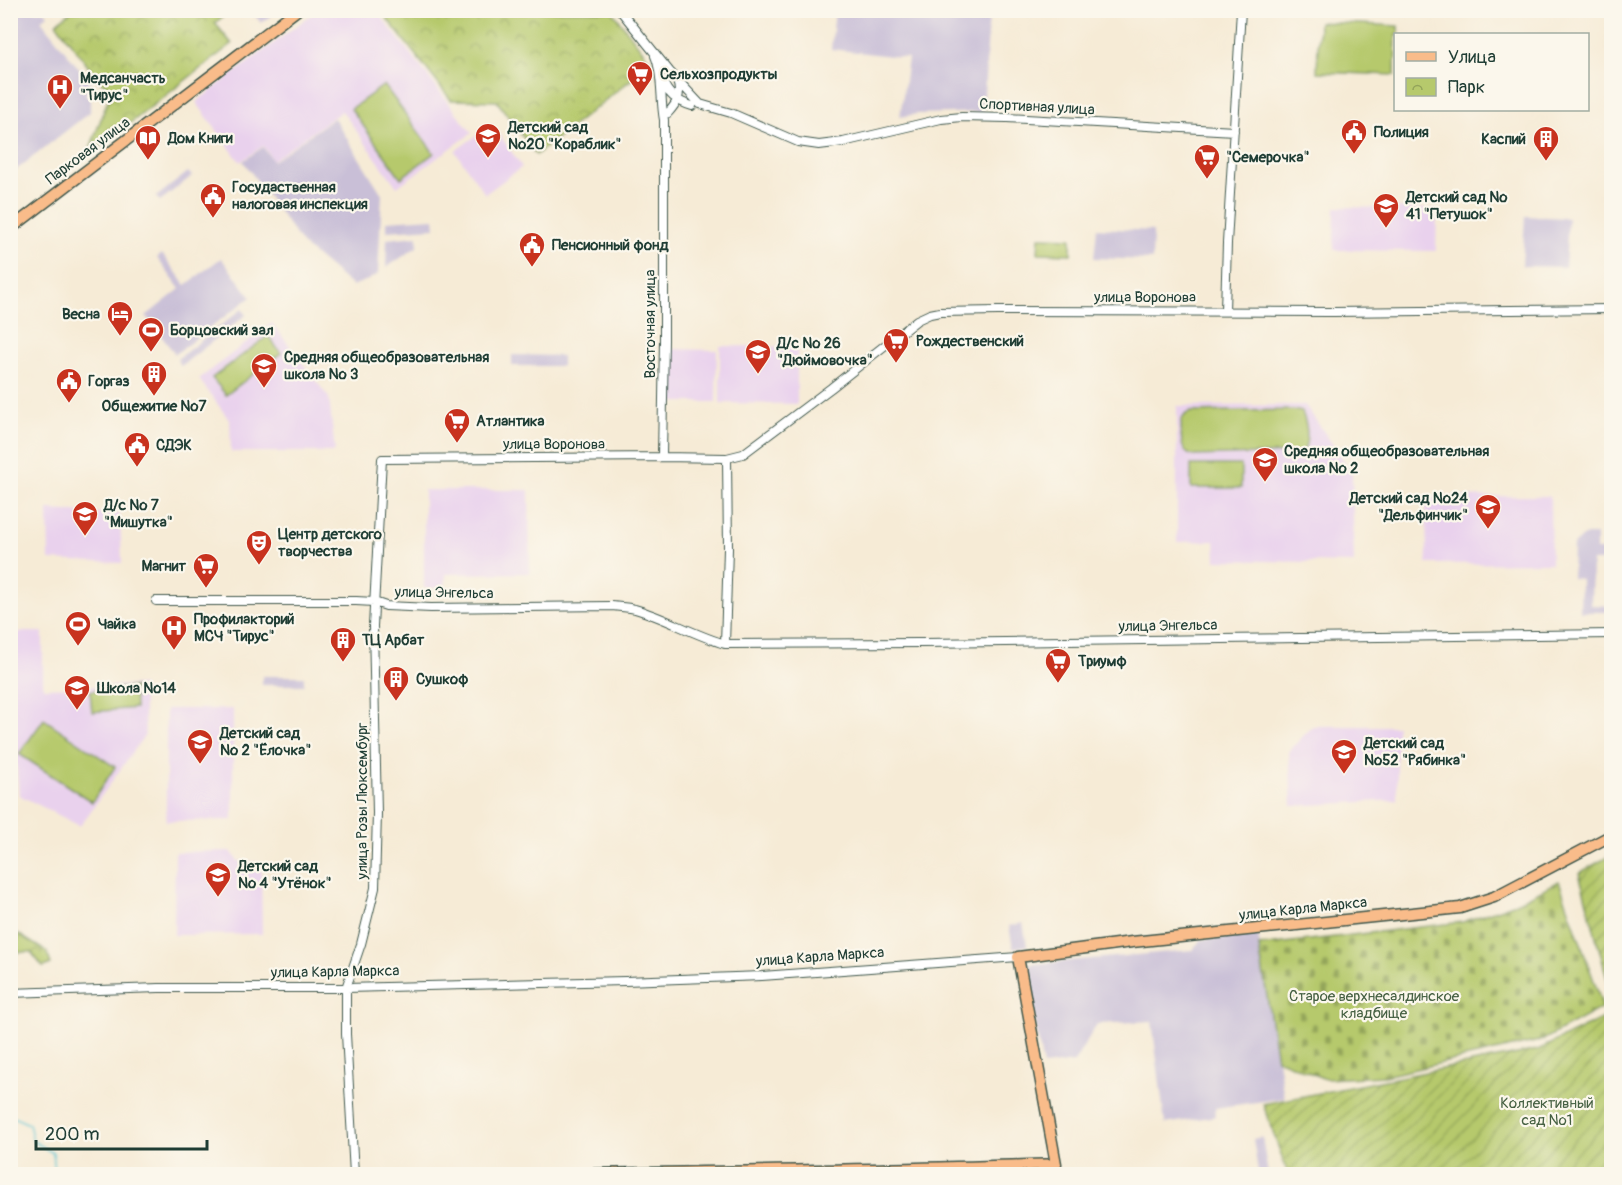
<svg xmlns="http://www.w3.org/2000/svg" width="1622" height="1185" font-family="Pangolin,sans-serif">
<defs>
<pattern id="cemetery-stones" width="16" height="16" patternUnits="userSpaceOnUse" patternTransform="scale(1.5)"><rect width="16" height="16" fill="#b6c96c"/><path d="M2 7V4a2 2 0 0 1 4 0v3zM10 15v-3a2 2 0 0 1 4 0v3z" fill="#93a45a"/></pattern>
<pattern id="park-crowns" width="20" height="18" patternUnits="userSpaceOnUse" patternTransform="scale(1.5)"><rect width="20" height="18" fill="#b6c96c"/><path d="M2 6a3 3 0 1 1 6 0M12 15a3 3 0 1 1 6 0" fill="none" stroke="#93a45a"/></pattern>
<pattern id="garden-furrows" width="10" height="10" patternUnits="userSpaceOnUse" patternTransform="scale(1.5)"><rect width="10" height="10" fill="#b6c96c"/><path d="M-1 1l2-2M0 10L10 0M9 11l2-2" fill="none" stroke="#93a45a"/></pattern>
</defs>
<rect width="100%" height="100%" fill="#fbf7ec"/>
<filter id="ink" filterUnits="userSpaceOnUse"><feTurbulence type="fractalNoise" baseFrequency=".0167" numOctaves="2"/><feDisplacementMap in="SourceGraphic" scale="12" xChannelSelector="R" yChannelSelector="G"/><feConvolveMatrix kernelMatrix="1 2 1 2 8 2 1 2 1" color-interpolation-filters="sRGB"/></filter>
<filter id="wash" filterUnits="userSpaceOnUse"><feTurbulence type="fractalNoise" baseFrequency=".008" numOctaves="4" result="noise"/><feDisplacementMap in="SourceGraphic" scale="24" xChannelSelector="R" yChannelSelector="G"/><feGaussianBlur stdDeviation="1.35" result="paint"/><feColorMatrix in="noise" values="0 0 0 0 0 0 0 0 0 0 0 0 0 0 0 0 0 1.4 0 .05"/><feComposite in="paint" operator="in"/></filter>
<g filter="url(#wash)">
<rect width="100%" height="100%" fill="#f6ebd6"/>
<!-- built -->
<path fill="#e9d1ed" d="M316 11H377L472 133 397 187 342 111 273 160 263 146 240 162 196 102Z
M492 124 522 167 485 194 455 151Z
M1335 207 1437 209 1436 251 1334 250Z
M272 323 329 398 335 452H231L230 421 199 379Z
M720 346 797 347V404L720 403Z
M670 349 717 350 716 402H669Z
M1305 405 1352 472 1354 563 1216 560 1215 541 1177 542V406Z
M424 490H529L530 573 446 574 445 588H424Z
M1550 496 1551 563 1427 564 1426 497Z
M48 510 120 514 122 563 49 560Z
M11 632H43V688L143 685 145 735 80 826 19 795 16 758 11 757Z
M166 709H233V820L166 821Z
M1313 726H1397V800L1292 806 1289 751Z
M231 851 238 861 261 862 262 934 174 935 175 852Z"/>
<!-- industrial -->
<path fill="#c9bfd7" d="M11 10 45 11 48 15 41 20 93 87 85 93 90 100V112L11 174Z
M251 11H277L261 23Z
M835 11H988L989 15 983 112 917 114 900 117 908 58 831 49Z
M334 118 382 194 378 274 368 280 352 286 303 245 243 161 263 147 273 161Z
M188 172 192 176 160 201 156 197Z
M1525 216 1568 218 1565 267 1522 266Z
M434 218 435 228 387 231V221Z
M1097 228 1153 231 1152 260 1094 258Z
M417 236 418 246 386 268 387 239Z
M162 254 186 285 221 258 251 297 175 354 146 316 180 289 157 258Z
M242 309 246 315 181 366 177 359Z
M512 355 562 356V366H512Z
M1585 535H1596V550H1611V561H1592L1591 605 1611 606V612H1580L1581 579 1572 578 1573 545Z
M262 676H304V685H262Z
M1023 923 1027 946 1013 948 1009 926Z
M1258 934 1284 1098 1215 1108 1216 1116 1165 1124 1152 1021 1097 1024 1074 1062 1043 1066 1025 965 1192 950 1201 940Z
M1262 1137 1268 1174H1241L1258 1171 1253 1139Z"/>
<!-- cemetery -->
<path fill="url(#cemetery-stones)" stroke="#6a8350" stroke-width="1.5" d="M1559 881 1603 1007 1543 1040 1385 1076 1325 1079 1277 1059 1259 946 1463 922 1516 903Z"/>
<!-- park -->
<path fill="url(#park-crowns)" stroke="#6a8350" stroke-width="1.5" d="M72 11H225L227 13 215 23 232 44 93 152 90 149 112 89 98 80 56 23Z
M381 11H612L652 63 536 155 497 101 451 100Z
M10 929 47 952 51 964 43 967 31 952H11Z"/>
<!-- garden -->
<path fill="url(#garden-furrows)" stroke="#6a8350" stroke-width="1.5" d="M1611 855V993L1579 873Z
M1611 1014V1174H1288L1263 1104 1538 1050Z"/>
<!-- pitch -->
<path fill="#b6c96c" stroke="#6a8350" stroke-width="1.5" d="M1319 22 1399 26V34H1396L1395 75 1317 72Z
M384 85 434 153 401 178 351 109Z
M1039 237 1071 238V254L1038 253Z
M268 336 281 353 226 395 212 378Z
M1293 410 1302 412C1307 424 1309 438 1304 451L1298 453 1193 456C1178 452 1182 434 1181 420L1186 414 1191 412Z
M1191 465H1241V488H1191Z
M134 687 135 708 92 712 90 691Z
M44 719 115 767 92 802 19 754Z"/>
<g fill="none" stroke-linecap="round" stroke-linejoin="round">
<!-- stream -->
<path stroke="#5ac5d3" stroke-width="1.5" d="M10 1114 11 1116 29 1124 33 1141 53 1153 55 1171"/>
</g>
</g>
<g filter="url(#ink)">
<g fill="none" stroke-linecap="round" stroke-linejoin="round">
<!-- minor casing -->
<g stroke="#3f574c" stroke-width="10">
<path id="minor" d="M620 10 670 72 700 104 731 113 798 142 819 145 843 142 941 119 962 117 1007 118 1234 131
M655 56C663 74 660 100 664 120V340L662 457
M662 79C667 94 676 101 692 106
M668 113C677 103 682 95 677 81
M1225 311 1227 243 1241 10
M156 601H356L374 602 386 606 431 608 611 606C619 607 627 607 635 609 666 618 694 635 725 644L922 643 1612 634
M725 644 728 549 727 458
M10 993 159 988H346L625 981 762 976 1018 957
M354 1174 346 1034V988L361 944 375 888 377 813 373 626 382 459 662 457 727 458 743 454 831 388 917 320 930 314 940 312 998 311 1333 312 1612 309"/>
</g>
<!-- major casing -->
<g stroke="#3f574c" stroke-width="13">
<path id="major" d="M10 229 297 10
M591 1174C746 1171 901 1170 1056 1164L1018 957 1132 942 1460 908 1494 897 1612 835"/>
</g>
<!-- minor -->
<use href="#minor" stroke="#fff" stroke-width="8"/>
<!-- major -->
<use href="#major" stroke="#f9bc8a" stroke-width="10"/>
</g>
</g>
<!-- icons -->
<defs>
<g id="supermarket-pin" transform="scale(1.35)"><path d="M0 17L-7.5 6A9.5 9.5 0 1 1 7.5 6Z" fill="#c8321e" stroke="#fbf7ec"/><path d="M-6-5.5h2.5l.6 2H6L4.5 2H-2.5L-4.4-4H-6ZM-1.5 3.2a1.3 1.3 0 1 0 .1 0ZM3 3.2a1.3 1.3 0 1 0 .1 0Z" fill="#fff"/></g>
<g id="hospital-pin" transform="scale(1.35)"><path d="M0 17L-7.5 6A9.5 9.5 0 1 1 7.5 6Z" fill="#c8321e" stroke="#fbf7ec"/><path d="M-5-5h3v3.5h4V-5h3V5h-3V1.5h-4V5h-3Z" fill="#fff"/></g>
<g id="civic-pin" transform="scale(1.35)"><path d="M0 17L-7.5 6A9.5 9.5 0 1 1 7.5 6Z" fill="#c8321e" stroke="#fbf7ec"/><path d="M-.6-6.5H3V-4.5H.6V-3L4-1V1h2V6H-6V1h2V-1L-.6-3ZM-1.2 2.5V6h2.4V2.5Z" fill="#fff"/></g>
<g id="school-pin" transform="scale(1.35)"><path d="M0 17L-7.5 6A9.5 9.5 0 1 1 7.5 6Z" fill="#c8321e" stroke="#fbf7ec"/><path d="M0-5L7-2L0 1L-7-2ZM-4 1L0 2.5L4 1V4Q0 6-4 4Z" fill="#fff"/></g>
<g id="library-pin" transform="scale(1.35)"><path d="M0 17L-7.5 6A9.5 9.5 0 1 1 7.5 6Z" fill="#c8321e" stroke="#fbf7ec"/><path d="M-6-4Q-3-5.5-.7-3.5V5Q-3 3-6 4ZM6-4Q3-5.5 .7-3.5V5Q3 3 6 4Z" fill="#fff"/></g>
<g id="building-pin" transform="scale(1.35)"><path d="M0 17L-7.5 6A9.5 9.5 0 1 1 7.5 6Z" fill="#c8321e" stroke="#fbf7ec"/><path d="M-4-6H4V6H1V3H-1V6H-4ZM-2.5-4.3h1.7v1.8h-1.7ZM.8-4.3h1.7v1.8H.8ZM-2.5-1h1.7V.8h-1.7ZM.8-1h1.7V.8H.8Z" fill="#fff"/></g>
<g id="hotel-pin" transform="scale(1.35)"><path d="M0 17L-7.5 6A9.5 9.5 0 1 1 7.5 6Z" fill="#c8321e" stroke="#fbf7ec"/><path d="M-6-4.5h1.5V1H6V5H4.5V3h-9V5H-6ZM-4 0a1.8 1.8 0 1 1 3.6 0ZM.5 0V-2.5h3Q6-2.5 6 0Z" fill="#fff"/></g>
<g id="stadium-pin" transform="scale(1.35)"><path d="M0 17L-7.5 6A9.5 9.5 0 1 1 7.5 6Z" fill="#c8321e" stroke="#fbf7ec"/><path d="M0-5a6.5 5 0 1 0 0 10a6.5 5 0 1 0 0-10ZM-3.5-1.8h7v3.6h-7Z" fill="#fff"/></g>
<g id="theatre-pin" transform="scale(1.35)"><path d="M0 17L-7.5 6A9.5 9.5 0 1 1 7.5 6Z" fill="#c8321e" stroke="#fbf7ec"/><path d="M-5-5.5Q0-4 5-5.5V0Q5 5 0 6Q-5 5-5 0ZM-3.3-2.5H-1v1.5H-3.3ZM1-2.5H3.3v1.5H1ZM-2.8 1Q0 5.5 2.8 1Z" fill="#fff"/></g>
</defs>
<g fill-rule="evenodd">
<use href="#supermarket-pin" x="640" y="74"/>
<use href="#hospital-pin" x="60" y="87"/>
<use href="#civic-pin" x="1354" y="132"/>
<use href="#school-pin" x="488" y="136"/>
<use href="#library-pin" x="148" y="138"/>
<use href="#building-pin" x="1546" y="139"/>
<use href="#supermarket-pin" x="1207" y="157"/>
<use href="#civic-pin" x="213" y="196"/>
<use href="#school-pin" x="1386" y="206"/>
<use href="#civic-pin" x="532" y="245"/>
<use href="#hotel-pin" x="120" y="314"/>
<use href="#stadium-pin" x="151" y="330"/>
<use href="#supermarket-pin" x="896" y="341"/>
<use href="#school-pin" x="758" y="352"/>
<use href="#school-pin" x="264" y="366"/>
<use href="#building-pin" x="154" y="374"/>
<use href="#civic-pin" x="69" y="381"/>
<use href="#supermarket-pin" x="457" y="421"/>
<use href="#civic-pin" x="137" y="445"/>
<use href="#school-pin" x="1265" y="460"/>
<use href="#school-pin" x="1488" y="507"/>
<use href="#school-pin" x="85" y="514"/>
<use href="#theatre-pin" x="259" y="543"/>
<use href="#supermarket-pin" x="206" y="566"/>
<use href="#stadium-pin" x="78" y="624"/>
<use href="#hospital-pin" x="174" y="628"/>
<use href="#building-pin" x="343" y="640"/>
<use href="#supermarket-pin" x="1058" y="661"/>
<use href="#building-pin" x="396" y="679"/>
<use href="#school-pin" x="77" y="688"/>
<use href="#school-pin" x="200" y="742"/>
<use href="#school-pin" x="1344" y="752"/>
<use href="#school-pin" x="218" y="875"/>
</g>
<g text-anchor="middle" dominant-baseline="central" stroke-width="4.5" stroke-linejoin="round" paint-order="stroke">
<!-- poi labels -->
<g font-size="15" font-weight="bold" fill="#1f3d34" stroke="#fbf7ec" text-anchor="start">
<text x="660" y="74">Сельхозпродукты</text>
<text x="80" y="78">Медсанчасть<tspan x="80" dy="17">"Тирус"</tspan></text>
<text x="508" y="127">Детский сад<tspan x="508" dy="17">№20 "Кораблик"</tspan></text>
<text x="1374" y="132">Полиция</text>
<text x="168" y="138">Дом Книги</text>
<text x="1526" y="139" text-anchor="end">Каспий</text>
<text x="1226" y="157">"Семерочка"</text>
<text x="232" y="187">Госудаственная<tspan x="232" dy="17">налоговая инспекция</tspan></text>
<text x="1406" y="197">Детский сад №<tspan x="1406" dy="17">41 "Петушок"</tspan></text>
<text x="552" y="245">Пенсионный фонд</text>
<text x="100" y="314" text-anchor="end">Весна</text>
<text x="170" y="330">Борцовский зал</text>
<text x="916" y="341">Рождественский</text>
<text x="777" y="343">Д/с № 26<tspan x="777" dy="17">"Дюймовочка"</tspan></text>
<text x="284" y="357">Средняя общеобразовательная<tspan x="284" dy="17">школа № 3</tspan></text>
<text x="88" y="381">Горгаз</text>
<text x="154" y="406" text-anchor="middle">Общежитие №7</text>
<text x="476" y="421">Атлантика</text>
<text x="156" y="445">СДЭК</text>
<text x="1284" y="451">Средняя общеобразовательная<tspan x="1284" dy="17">школа № 2</tspan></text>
<text x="1468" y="498" text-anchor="end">Детский сад №24<tspan x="1468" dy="17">"Дельфинчик"</tspan></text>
<text x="104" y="505">Д/с № 7<tspan x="104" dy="17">"Мишутка"</tspan></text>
<text x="278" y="534">Центр детского<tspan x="278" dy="17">творчества</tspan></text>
<text x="186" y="566" text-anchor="end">Магнит</text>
<text x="194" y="619">Профилакторий<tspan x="194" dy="17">МСЧ "Тирус"</tspan></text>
<text x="98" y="624">Чайка</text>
<text x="362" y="640">ТЦ Арбат</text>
<text x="1078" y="661">Триумф</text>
<text x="416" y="679">Сушкоф</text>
<text x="97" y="688">Школа №14</text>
<text x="220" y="733">Детский сад<tspan x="220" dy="17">№ 2 "Ёлочка"</tspan></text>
<text x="1364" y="743">Детский сад<tspan x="1364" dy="17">№52 "Рябинка"</tspan></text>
<text x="238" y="866">Детский сад<tspan x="238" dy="17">№ 4 "Утёнок"</tspan></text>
</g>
<!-- street labels -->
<g font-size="15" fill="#1f3d34" stroke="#fbf7ec">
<text transform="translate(1037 107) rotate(3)">Спортивная улица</text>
<text transform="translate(88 151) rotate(-37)">Парковая улица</text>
<text x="1145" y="297">улица Воронова</text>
<text transform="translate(650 324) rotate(-90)">Восточная улица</text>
<text x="554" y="444">улица Воронова</text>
<text transform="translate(444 593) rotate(1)">улица Энгельса</text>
<text transform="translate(1168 626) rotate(-1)">улица Энгельса</text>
<text transform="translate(362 801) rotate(-90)">улица Розы Люксембург</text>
<text transform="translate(1303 909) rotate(-6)">улица Карла Маркса</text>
<text transform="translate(820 957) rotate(-4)">улица Карла Маркса</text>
<text transform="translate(335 972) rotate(-1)">улица Карла Маркса</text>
</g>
<!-- park labels -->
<g font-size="15" fill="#456042" stroke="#fbf7ec">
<text x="1374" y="996">Старое верхнесалдинское<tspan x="1374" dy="17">кладбище</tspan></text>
<text x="1547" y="1103">Коллективный<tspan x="1547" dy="17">сад №1</tspan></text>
</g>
</g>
<!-- margin -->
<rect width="1622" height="1185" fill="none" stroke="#fbf7ec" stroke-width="36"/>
<!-- legend -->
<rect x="1394" y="33" width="195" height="78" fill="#fbf7ec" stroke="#a3ada2" stroke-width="1.5"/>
<rect x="1406" y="52" width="30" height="9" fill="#f9bc8a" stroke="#a3ada2" stroke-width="1.5"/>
<text x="1448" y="63" font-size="18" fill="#1f3d34">Улица</text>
<rect x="1406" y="78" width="30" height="18" fill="url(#park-crowns)" stroke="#a3ada2" stroke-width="1.5"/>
<text x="1448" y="93" font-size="18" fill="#1f3d34">Парк</text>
<!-- scale -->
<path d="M36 1140v9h171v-9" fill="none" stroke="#1f3d34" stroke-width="3"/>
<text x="45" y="1140" font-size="18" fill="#1f3d34" stroke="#fbf7ec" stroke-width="4.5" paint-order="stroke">200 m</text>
</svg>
